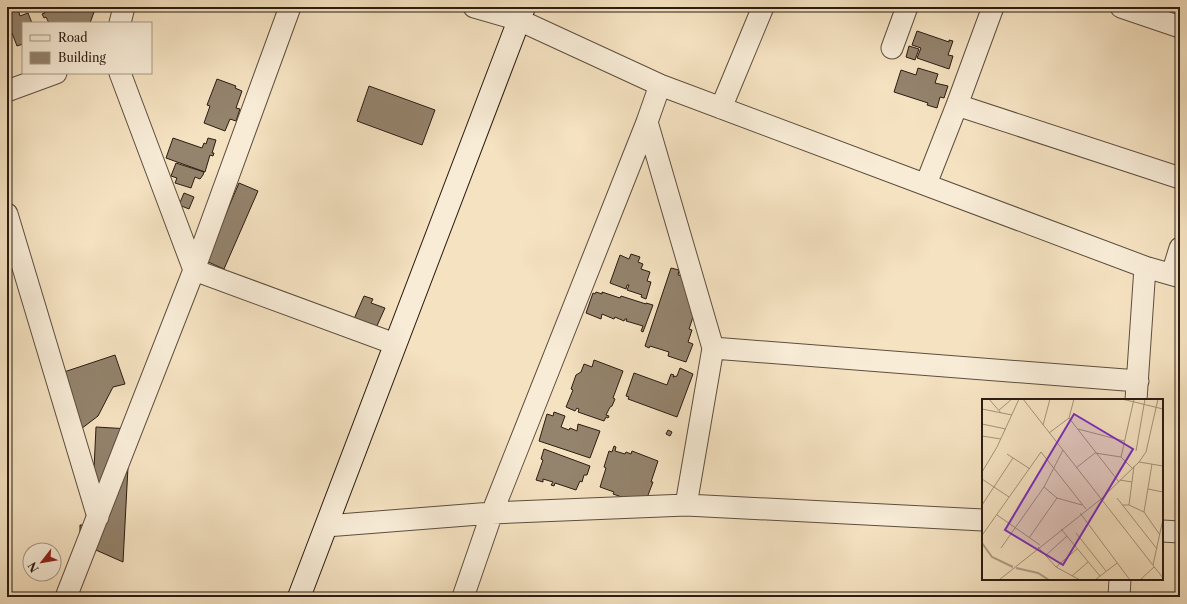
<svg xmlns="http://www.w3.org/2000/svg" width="1187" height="604" font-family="'Libre Caslon Text',serif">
<rect width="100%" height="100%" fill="#f5e2c1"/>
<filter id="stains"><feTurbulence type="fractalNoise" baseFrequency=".005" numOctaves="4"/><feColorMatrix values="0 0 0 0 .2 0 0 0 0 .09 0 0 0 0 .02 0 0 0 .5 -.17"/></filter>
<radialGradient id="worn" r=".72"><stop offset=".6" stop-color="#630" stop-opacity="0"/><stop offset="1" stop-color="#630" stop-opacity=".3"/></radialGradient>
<!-- building -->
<path fill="#94836d" stroke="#2b1c12" d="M7 7H23L18 9 20 16 28 13 32 23H23V44L17 46 12 33 7 34Z
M42 7H92L91 11 94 12 90 23H49L46 17 44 18 42 14 45 13Z
M917 31 949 42V40L953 41 948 55 953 56 949 69 917 58 921 48 912 45Z
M909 46 919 49 915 60 906 57Z
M918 68 938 74 935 83 948 86 944 98 940 97 937 108 927 105 928 103 894 92 901 70 916 75Z
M217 79 236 86 235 88 242 91 236 108 240 109 236 121 230 119 225 131 204 123 210 106 207 105Z
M369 86 435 110 422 145 357 121Z
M173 138 202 148 204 143 206 144 208 138 216 140 212 153H214L213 156 210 155 205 172 166 158Z
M176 163 204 172 203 175 200 179 195 177 191 188 175 183 177 178 171 176Z
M239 183 258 191 224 269 206 261Z
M184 193 194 197 189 209 179 205Z
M631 254 640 257 638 262 643 264 641 269 650 272 647 281 651 282 646 299 641 297 642 295 627 290 629 285H627L626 289 610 283 620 255 629 259Z
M671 268 679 270 678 275 682 276 688 293 687 297 694 299 691 309 692 310 691 313 694 314 689 329 692 330 688 342 693 344 686 362 668 356 669 352 650 346 649 348 645 346Z
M596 292 602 294V292L620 298 621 296 646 304V303L653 305 643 332 641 331 643 326 626 321 627 319H625L624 321 615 317 614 319 602 314 601 319 586 313 593 293 595 294Z
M364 296 373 299 371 303 385 308 376 328 354 319Z
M115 355 125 384 113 387 98 416 77 432 58 374Z
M594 360 623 371 613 398 615 399 612 406 610 407 606 415 609 416 608 418 606 417 604 421 578 412 579 409 577 408 575 411 566 407 573 390 571 389 576 375 581 372 584 364 592 367Z
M680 368 693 374 677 417 628 399 629 397 626 396 634 373 667 385 671 374 674 375 673 377 677 376Z
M554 412 565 416 561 427 569 430 570 428 577 431 578 424 600 431 590 458 539 441 547 414 553 416Z
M96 427 130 429 123 562 80 543V525H86L88 469H94Z
M668 430 672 432 670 436 666 434Z
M614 446 616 447 615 451 625 454 626 452 631 454 632 451 658 461 651 482H653L645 503 633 501 613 494 614 492 600 487 606 468 604 467 609 451 612 452Z
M544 449 590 466 587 475H584L582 482 580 481 576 490 555 483 554 486 551 485 553 482 543 479V482L536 480 543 460 541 459Z"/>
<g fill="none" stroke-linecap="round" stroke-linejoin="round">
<!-- street casing -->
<g stroke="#5e4e3e" stroke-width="23">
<path id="street" d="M474 7 519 20 660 85 1145 267 1180 277
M1121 7 1180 27
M120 23 124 7
M892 48 907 7
M120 73 194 270 395 344
M7 91 56 73
M957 105 1180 178
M721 108 763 7
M647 122 713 348 1138 381
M926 184 957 105 993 7
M7 214 98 517
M1172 274 1180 248
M1136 400 1145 267
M686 505 713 348
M326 526 492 513 686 505 983 520
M1162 531 1180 532
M66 597 194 270 290 7
M463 597 492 513 647 122 660 85
M1119 597 1120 579"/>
</g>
<!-- secondary casing -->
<g stroke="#2b1c12" stroke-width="24">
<path id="secondary" d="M299 597 524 7"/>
</g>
<!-- street -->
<use href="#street" stroke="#f8ecd7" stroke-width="21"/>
<!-- secondary -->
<use href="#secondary" stroke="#f8ecd7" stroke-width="22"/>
</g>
<!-- overview -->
<g transform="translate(982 399)">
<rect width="181" height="181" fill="#f5e2c1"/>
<path fill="none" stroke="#b09f86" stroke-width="2" d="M0 144 10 158 31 168M34 169 56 174 67 181"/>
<path fill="none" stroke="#a4937b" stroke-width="1" d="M7 0 19 14M41 0 181 179M140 0 181 10M0 10 30 16M17 11 30 0M87 19 137 83M0 25 24 30M61 26 68 0M96 30 142 42M67 34 87 19 92 0M0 37 19 40M154 52 163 0M25 55 48 70M139 58 152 0M157 63 181 67M94 69 113 54 139 58 150 69M0 73 15 48 37 0M0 80 27 98M138 81 150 83M62 88 75 99M166 90 181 93M135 99 175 150M0 106 31 59M140 106H147L162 113 178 136M147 106 152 67M162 113 170 65M98 114 148 181M15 116 58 146M79 130 118 177M94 134 124 172M1 135 59 53 104 110M47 139 75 99 100 106M56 148 74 168 98 181M19 149 62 88 81 51M63 157 85 137M171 166 181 120M74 168 95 150M90 177 106 163M17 181 119 100 157 63 164 53 176 0M113 181 135 164M158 181 172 168"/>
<path fill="#7b2cbf" fill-opacity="0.15" stroke="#7b2cbf" stroke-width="2" d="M92 15 151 50 81 166 23 131Z"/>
<rect width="181" height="181" fill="none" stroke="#2b1c12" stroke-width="2"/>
</g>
<!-- margin -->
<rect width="1187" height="604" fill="none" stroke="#f5e2c1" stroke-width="24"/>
<rect x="8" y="8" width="1171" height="588" fill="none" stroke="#2b1c12" stroke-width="2"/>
<rect x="12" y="12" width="1163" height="580" fill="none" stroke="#2b1c12"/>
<!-- legend -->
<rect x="22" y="22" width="130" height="52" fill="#f8ecd7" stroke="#a69988"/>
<rect x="30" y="35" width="20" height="6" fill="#f8ecd7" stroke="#a69988"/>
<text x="58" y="42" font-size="12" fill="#2b1c12">Road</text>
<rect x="30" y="52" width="20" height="12" fill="#94836d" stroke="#a69988"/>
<text x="58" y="62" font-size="12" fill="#2b1c12">Building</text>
<!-- north arrow -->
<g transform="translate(42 562) rotate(239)"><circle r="19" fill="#f8ecd7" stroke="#a69988"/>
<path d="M0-3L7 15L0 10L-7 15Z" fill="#8f2418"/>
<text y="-6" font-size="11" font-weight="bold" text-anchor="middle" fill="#2b1c12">N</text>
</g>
<rect width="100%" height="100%" filter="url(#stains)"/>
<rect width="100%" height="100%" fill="url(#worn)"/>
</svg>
